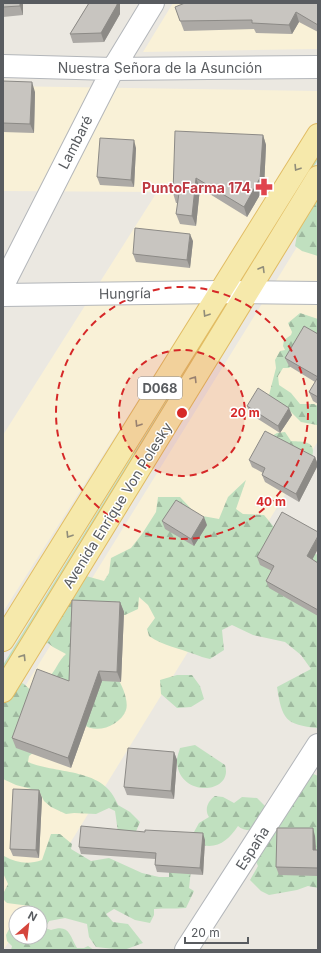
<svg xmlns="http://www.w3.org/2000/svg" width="321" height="953" font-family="Inter,sans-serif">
<defs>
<pattern id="forest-firs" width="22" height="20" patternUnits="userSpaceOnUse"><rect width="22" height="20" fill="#c0e0bf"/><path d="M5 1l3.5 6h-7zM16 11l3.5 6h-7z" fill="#9fb99f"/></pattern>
</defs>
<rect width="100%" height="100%" fill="#ebe8e1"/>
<!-- commercial -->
<path fill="#f9f1d7" d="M173 3H318V49L143 52Z
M3 86 318 91V118L3 612V435L157 192 3 191Z
M318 213V441L27 913H16V932L3 950V722Z"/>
<!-- grass -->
<path fill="#c0e0bf" d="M318 152V160L254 265H250Z
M216 320H217L3 673V665Z"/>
<!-- forest -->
<path fill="url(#forest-firs)" d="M318 181V256L302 251 295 246 298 229Z
M300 313 318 319V340L289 368H283L278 376 279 385 291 393 300 404H314L318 406 317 425 301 422 288 409 268 399 276 368 275 360 280 351 285 350 283 346 284 340 291 335 292 332 288 323Z
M285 432 291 441C309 442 318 442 310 463L265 440 277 433Z
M246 480 236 509 243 514 264 515 284 539 318 555V728C285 725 282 719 277 687L311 669 301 655 285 642 253 635 232 625 222 630 224 650 210 659C204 658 200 656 194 654 178 648 164 646 149 636L147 629 155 618 148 605 139 597 138 609 125 615 113 612 76 637 70 652C80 657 110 670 116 676 122 684 129 701 126 710 120 726 96 735 83 724 74 717 56 688 48 678 56 671 58 661 66 654L53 647 48 643 38 645 45 613V597H63L86 576 104 581 109 573 111 558 131 548 142 534 156 512 158 497H180L197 515 219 519 228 497Z
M177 675H192L200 686 204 699 191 707 177 708 161 694 160 680Z
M16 680 24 684 39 698 34 752 29 756 28 762C59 775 104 767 118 805L130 812 140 822 134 836 118 832 115 811 109 808 96 814 74 813 66 814 51 807 44 801 39 791 16 785 3 779V694Z
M195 745 225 765C234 794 180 798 177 763 176 759 179 752 180 748Z
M309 772 318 776V888L308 886 297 890 269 895 261 891 250 880 258 866 253 855 262 829C254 830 244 832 238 826 228 841 217 850 198 844L194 832 199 823 209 817C204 809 208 801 215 796L223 797 234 803 242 797 257 798 265 806 267 817Z
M51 834H60L72 844 71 849 91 861 109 858 142 873 159 877H169V870H191L189 888 194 891 186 908C174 909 165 908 154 909V915L150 923 135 920 114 909 106 914 113 922 128 924 143 943 124 950 96 947 89 937 87 924 65 918 49 921 45 928 51 930C69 924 69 934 77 948H84L88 946 94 950H11L12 946 7 941 6 935 9 929 16 926V937H40V913H30V906L7 903 3 899V894L8 884 3 873V845L4 856C17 863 28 865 42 860Z"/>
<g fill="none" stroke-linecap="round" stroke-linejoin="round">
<!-- minor casing -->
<g stroke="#b3b6ba" stroke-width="24">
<path id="minor" d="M3 66 113 69 318 67
M3 285 113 69 153 3
M3 295 220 292 318 293
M186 950 318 745"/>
</g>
<!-- major casing -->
<g stroke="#e1bc63" stroke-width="24">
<path id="major" d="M3 640 318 135
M3 691 318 177"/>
</g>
<!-- minor -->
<use href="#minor" stroke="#fff" stroke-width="22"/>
<!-- major -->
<use href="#major" stroke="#f6e9ab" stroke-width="22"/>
</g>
<!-- wall -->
<path fill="#aca9a5" d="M3 3H23V15L3 17Z
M89 3H120V14L104 42 73 43 70 34Z
M318 3V32L299 22 292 34 256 33 254 29 184 31 175 7Z
M3 81 35 92 34 133 3 132Z
M263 135 266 145 264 188 247 217 200 188 196 226 180 224 176 214 178 203H176L173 193Z
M136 148 134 187 100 185 97 177Z
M193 241 190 268 136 262 133 254Z
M318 334V404L313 401 309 392 315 382 289 366 285 358Z
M247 406 292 415 280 433 250 414Z
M315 457 318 465 299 502 265 482 262 475 263 473 252 467 249 460Z
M162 521 207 525 194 546 165 529Z
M257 557 312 559 318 563V616L269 588 266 581 272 571 260 565Z
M120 602 124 612 121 682 102 681 71 768 16 748 12 738 69 681Z
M174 752 177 760 174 799 127 795 124 787Z
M39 790 42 798 39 858 13 856 10 849Z
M315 836 316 850H318V876L279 875 276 867Z
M205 840 203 875 157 872 155 865V859L81 854 79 847Z"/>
<!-- shaded-wall -->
<path fill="#8c8a86" d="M20 3H23V15L20 6Z
M117 3H120V14L104 42 101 33Z
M296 12 299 22 292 34 289 25Z
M32 82 35 92 34 133 30 124Z
M263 135 266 145 264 188 247 217 244 207Z
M134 140 136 148 134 187 131 180Z
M196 178 200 188 196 226 192 216Z
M190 234 193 241 190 268 187 260Z
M289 408 292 415 280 433 278 426Z
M315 457 318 465 299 502 296 494Z
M204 517 207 525 194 546 191 539Z
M318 536V549L310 564 307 556Z
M120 602 124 612 121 682 117 672Z
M99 671 102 681 71 768 68 758Z
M174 752 177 760 174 799 171 791Z
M39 790 42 798 39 858 36 850Z
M313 828 315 836 316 857 313 850Z
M203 833 205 840 203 875 200 868Z"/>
<!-- building -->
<path fill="#c8c5c0" stroke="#8c8a86" d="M3 3H20V6L3 7Z
M89 3H117V5L101 33 70 34Z
M185 3H318V25L296 12 289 25 252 23V20L180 21 175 7Z
M3 81 32 82 30 124 3 123Z
M175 131 263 135 260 178 244 207 196 178 192 216 176 214 179 193H173Z
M100 138 134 140 131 180 97 177Z
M135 228 190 234 187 260 133 254Z
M304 326 318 334V377L285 358Z
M318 377V397L309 392Z
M258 388 289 408 278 426 247 406Z
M265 431 315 457 296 494 262 475 265 468 249 460Z
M176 500 204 517 191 539 162 521Z
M282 512 318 532V536L307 556 318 563V610L266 581 274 566 257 557Z
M72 600 120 602 117 672 99 671 68 758 12 738 37 669 69 681Z
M128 748 174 752 171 791 124 787Z
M13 789 39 790 36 850 10 849Z
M81 826 145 832V830L203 833 200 868 155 865 156 853 79 847Z
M277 828H313V850H318V868L276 867Z"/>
<!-- one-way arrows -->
<defs><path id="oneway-chevron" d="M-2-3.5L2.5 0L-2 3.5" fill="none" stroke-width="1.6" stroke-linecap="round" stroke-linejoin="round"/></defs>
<g stroke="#908d7a">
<use href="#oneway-chevron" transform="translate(297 168) rotate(122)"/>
<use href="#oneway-chevron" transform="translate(262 269) rotate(-59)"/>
<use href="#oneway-chevron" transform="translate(206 314) rotate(122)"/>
<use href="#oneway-chevron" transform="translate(194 379) rotate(-58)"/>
<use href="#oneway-chevron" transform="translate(138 424) rotate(122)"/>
<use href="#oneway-chevron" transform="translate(69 535) rotate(122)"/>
<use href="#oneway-chevron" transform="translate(23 657) rotate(-58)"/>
</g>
<!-- distance rings -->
<circle cx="182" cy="413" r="63" fill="#d62828" fill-opacity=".12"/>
<g fill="none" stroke="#d62828" stroke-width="2" stroke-dasharray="7 5">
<circle cx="182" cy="413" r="63"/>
<circle cx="182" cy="413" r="126"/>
</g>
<!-- icons -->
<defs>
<g id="pharmacy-bare" transform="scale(1.38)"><path d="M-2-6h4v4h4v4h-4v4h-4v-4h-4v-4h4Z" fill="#e0444e" stroke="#fff" stroke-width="2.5" paint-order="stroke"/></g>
</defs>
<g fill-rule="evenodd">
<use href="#pharmacy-bare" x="264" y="187"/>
</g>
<g text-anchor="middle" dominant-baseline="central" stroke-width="3" stroke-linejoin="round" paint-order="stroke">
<!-- shield labels -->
<rect fill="#fff" stroke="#8b8d90" stroke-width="1" x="138" y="377" width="44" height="22" rx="3"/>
<g font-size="13" font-weight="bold" fill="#595c60">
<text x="160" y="388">D068</text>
</g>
<!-- street labels -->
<g font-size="14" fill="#595c60" stroke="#fff">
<text x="160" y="67">Nuestra Señora de la Asunción</text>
<text transform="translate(75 142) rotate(-63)">Lambaré</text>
<text transform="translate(125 293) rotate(-1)">Hungría</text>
<text transform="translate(117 505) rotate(-58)">Avenida Enrique Von Polesky</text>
<text transform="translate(252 848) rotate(-57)">España</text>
</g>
<!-- health labels -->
<g font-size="14" font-weight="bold" fill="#be3a42" stroke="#fff" text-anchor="end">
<text x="251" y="187">PuntoFarma 174</text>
</g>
</g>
<circle cx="182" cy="413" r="6" fill="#d62828" stroke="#fff" stroke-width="2"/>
<g font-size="12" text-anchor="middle" font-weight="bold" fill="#d62828" stroke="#fff" stroke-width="3" stroke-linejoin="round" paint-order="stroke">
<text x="245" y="417">20 m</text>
<text x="271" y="506">40 m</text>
</g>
<!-- border -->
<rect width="321" height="953" fill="none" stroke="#595c60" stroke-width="8"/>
<!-- north arrow -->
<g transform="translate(28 925) rotate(28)"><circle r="19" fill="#ffffff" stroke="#bdbebf"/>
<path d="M0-3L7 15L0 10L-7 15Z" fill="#d5463c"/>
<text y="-6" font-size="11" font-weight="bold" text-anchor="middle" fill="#595c60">N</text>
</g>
<!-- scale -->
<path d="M185 937v6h63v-6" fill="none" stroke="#595c60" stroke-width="2"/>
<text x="191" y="937" font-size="12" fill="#595c60" stroke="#ffffff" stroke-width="3" paint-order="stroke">20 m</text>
</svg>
